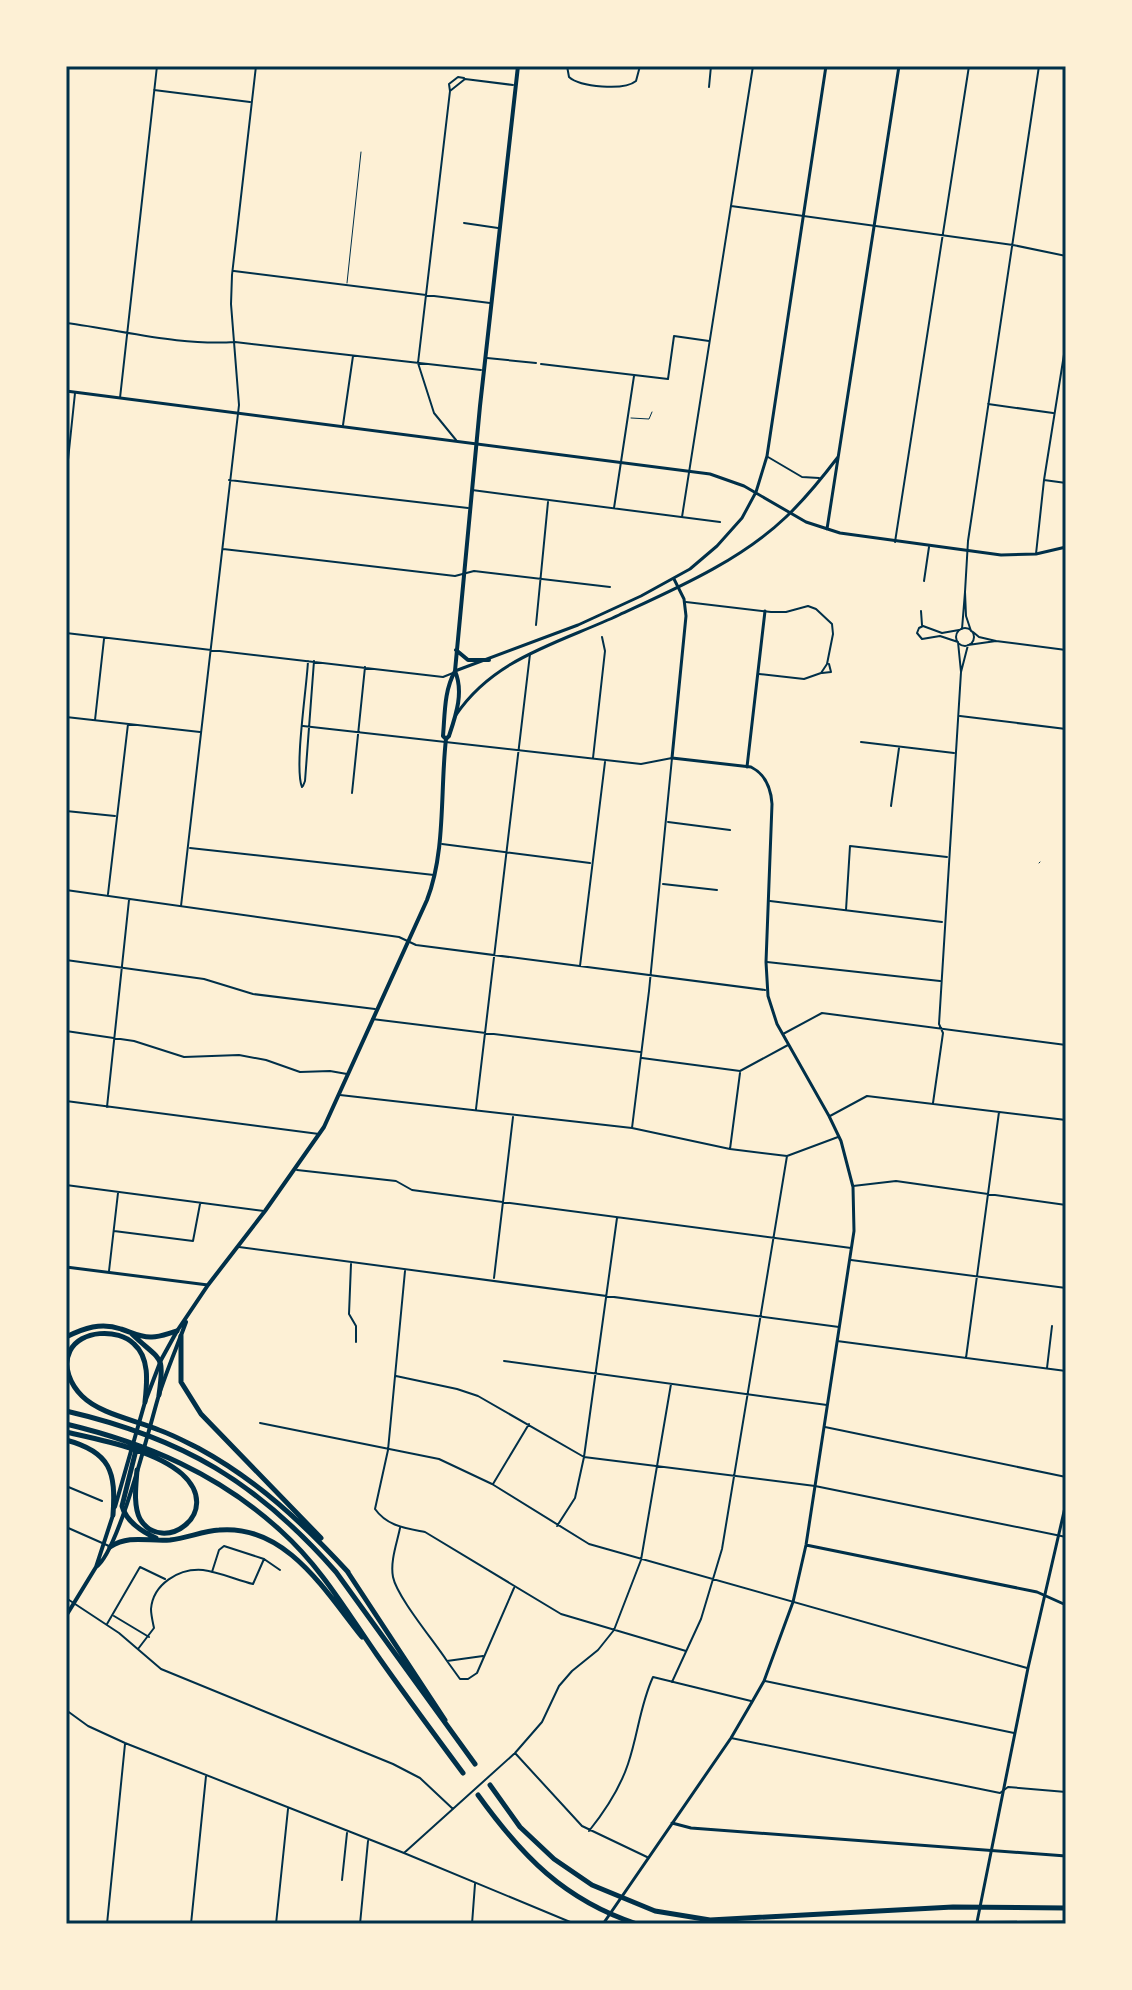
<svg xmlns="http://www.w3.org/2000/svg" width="1132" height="1990" font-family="'Sofia Sans Condensed',sans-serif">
<rect width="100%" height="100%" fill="#fdf0d5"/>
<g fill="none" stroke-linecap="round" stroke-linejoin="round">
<!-- service -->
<path stroke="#003049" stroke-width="1" d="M347 283 361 152
M631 418 649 419 652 412
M1039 863 1040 862"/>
<!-- minor -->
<path stroke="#003049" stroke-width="2" d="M567 66 569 77C580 87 624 91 636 81L640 66
M709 87 711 66
M154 90 250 102
M450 91 449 84 458 77 464 78
M731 206 1013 245 1066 256
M464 223 498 228
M234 271 490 303
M66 323C122 330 179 346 235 342L481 370
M487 358 536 363
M541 364 668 379 674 336 709 341
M120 398 157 66
M988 404 1053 413
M343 425 353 356
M456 440 434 413 418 363 450 91 465 79 513 85
M768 457 802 477 819 478
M66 479 75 393
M229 480 468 508
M1044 480 1066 483
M472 490 720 522
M614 508 634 376
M682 517 753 66
M895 542 969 66
M223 549 455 576 474 571 610 587
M1036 554 1044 480 1066 342
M924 581 929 547
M965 592 968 541 1039 66
M686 602 771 612H786L808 606 816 609 832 624 833 634 827 664 821 673 804 679 759 674
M921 611 922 625
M536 625 548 502
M956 637a9 9 0 1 1 18 0a9 9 0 1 1-18 0Z
M962 629 965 592 966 616 971 631
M959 630 942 633 923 626 919 628 917 633 922 639 940 636 958 642 961 672 968 645 996 641 979 637 973 632
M66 633 443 677 453 673
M996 641 1066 650
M822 673 831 672 829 664
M960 716 1066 729
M66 717 200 732
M95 720 104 639
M303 726 641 764 672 758 649 991 632 1128
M861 742 954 753
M593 758 605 651 602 637
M303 786 305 781 314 661
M302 787C294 768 307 686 308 661
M352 793 365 667
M891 806 899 748
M66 811 115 816
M668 822 730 830
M442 844 590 863
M190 848 434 875
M663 884 717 890
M66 890 399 937 416 945 765 990
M108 894 128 724
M770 901 942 922
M181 906 239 405 231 304 232 275 256 66
M846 910 850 846 947 857
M66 960 204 979 253 994 375 1009
M767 962 940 981
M580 966 605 762
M372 1019 640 1052
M66 1031 134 1041 184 1057 239 1055 266 1060 300 1072 330 1071 347 1074
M783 1034 822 1013 1066 1045
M1064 1044 1066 1033
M642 1058 740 1071 788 1045
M340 1095 632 1128 730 1149 787 1156 838 1137
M66 1101 319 1134
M933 1103 943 1033 939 1024 961 672
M107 1107 129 900
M476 1109 530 654
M830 1116 867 1096 1066 1120
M730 1149 740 1073
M297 1170 396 1181 412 1190 851 1248
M66 1185 264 1211
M853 1186 896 1181 1066 1205
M114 1231 193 1241 200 1204
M239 1247 839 1327
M851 1260 1066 1288
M351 1264 349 1314 356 1326V1342
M109 1271 118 1193
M405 1271 388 1450 375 1509C387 1526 405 1528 425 1532L561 1614 686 1651
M494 1278 513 1117
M837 1341 1066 1371
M966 1358 999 1112
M504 1361 827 1405
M1047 1368 1052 1326
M396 1376 457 1389 478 1396 584 1457 815 1486 1066 1537
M260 1423 439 1459 492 1484 589 1544 1027 1668
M825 1427 1066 1477
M493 1484 529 1424
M66 1486 102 1501
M557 1526 575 1498 584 1457 617 1218
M66 1527 109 1546
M400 1528C397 1543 390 1561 393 1577 397 1597 434 1641 447 1661L483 1656
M212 1572 219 1550 224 1546 264 1559 280 1570
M66 1598 119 1633 161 1669 393 1764 420 1778 453 1809
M114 1616 149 1637
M107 1624 140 1567 165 1579
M138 1649 154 1628C153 1623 151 1615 151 1609 153 1584 179 1568 203 1570 219 1572 237 1580 253 1584L264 1559
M447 1661 460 1679H468L477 1673 514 1588
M765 1681 1014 1733
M672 1682 701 1619 722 1549 787 1156
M66 1710 88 1726 125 1743 404 1853 575 1924
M731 1738 1000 1793 1008 1787 1066 1792
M515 1753 582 1826 647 1857
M589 1831C605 1811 620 1788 628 1764 638 1735 640 1705 653 1677L751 1701
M404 1853 515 1753 542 1722 559 1686 572 1671 598 1650 614 1630 641 1560 671 1384
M342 1880 347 1833
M107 1924 125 1744
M191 1924 206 1776
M276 1924 288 1809
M360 1924 368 1841
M472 1924 475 1884"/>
<!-- tertiary -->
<path stroke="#003049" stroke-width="3" d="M1060 66 1066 67
M747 767 765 611
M806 1545 1037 1592 1066 1605
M672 1823 691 1828 1066 1856
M603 1924 731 1738 752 1702 764 1681 793 1602 806 1545 854 1231 853 1187 841 1141 829 1116 777 1024 768 996 766 962 772 804C771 788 765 774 751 767L672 758 686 616 684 599 674 579"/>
<!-- secondary -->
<path stroke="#003049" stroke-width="3" d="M66 391 710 474 744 486 806 522 840 533 1001 555 1036 554 1066 547
M827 529 899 66
M455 671 578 625 641 596 690 569 717 546 742 518 756 492 767 456 826 66
M456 715C494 658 559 643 619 615 675 589 740 561 786 517 805 499 822 478 838 457
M66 1267 208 1285
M977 1922 1028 1668 1066 1503"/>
<!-- primary -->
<path stroke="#003049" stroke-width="4" d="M456 650 468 660H489
M446 739 449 736C456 715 464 692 455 671L480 406 518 66
M115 1507 145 1402 161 1360 177 1331 208 1285 265 1211 324 1127 427 900C446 851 440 791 446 739L443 736C445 713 444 691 455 671
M96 1567 113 1515
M66 1616 96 1567C118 1553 149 1429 158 1398 166 1372 177 1347 186 1322"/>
<!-- motorway -->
<path stroke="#003049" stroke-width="5" d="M132 1334C161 1362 165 1353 159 1395
M181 1336V1382L201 1414 321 1538
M66 1337C84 1328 101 1322 121 1329 131 1332 141 1338 152 1337 160 1337 169 1333 177 1331
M145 1402C147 1383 150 1358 134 1344 118 1328 80 1330 70 1351 62 1367 71 1385 82 1396 100 1414 135 1420 159 1430 173 1435 186 1442 198 1448 257 1480 303 1523 348 1572
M66 1411C183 1438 257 1482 336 1572L475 1764
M66 1424C146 1443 219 1474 281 1531 321 1567 347 1612 377 1655 405 1695 434 1734 463 1773
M66 1432C101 1440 155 1450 182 1474 225 1513 162 1556 140 1519 133 1505 136 1485 137 1470
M66 1440C111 1452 116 1472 113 1515
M136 1450 122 1506C126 1521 142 1532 156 1538
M110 1547C130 1534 149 1542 170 1540 187 1538 203 1531 219 1530 286 1524 325 1591 362 1637
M347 1571 445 1720
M490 1785 520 1827 554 1859 592 1885 655 1911 710 1920 953 1907 1066 1908
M478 1795C522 1856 564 1900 637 1924
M938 1924 1066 1923"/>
</g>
<!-- border -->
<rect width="1132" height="1990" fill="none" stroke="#fdf0d5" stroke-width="136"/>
<rect x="68" y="68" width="996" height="1854" fill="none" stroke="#003049" stroke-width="3"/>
</svg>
